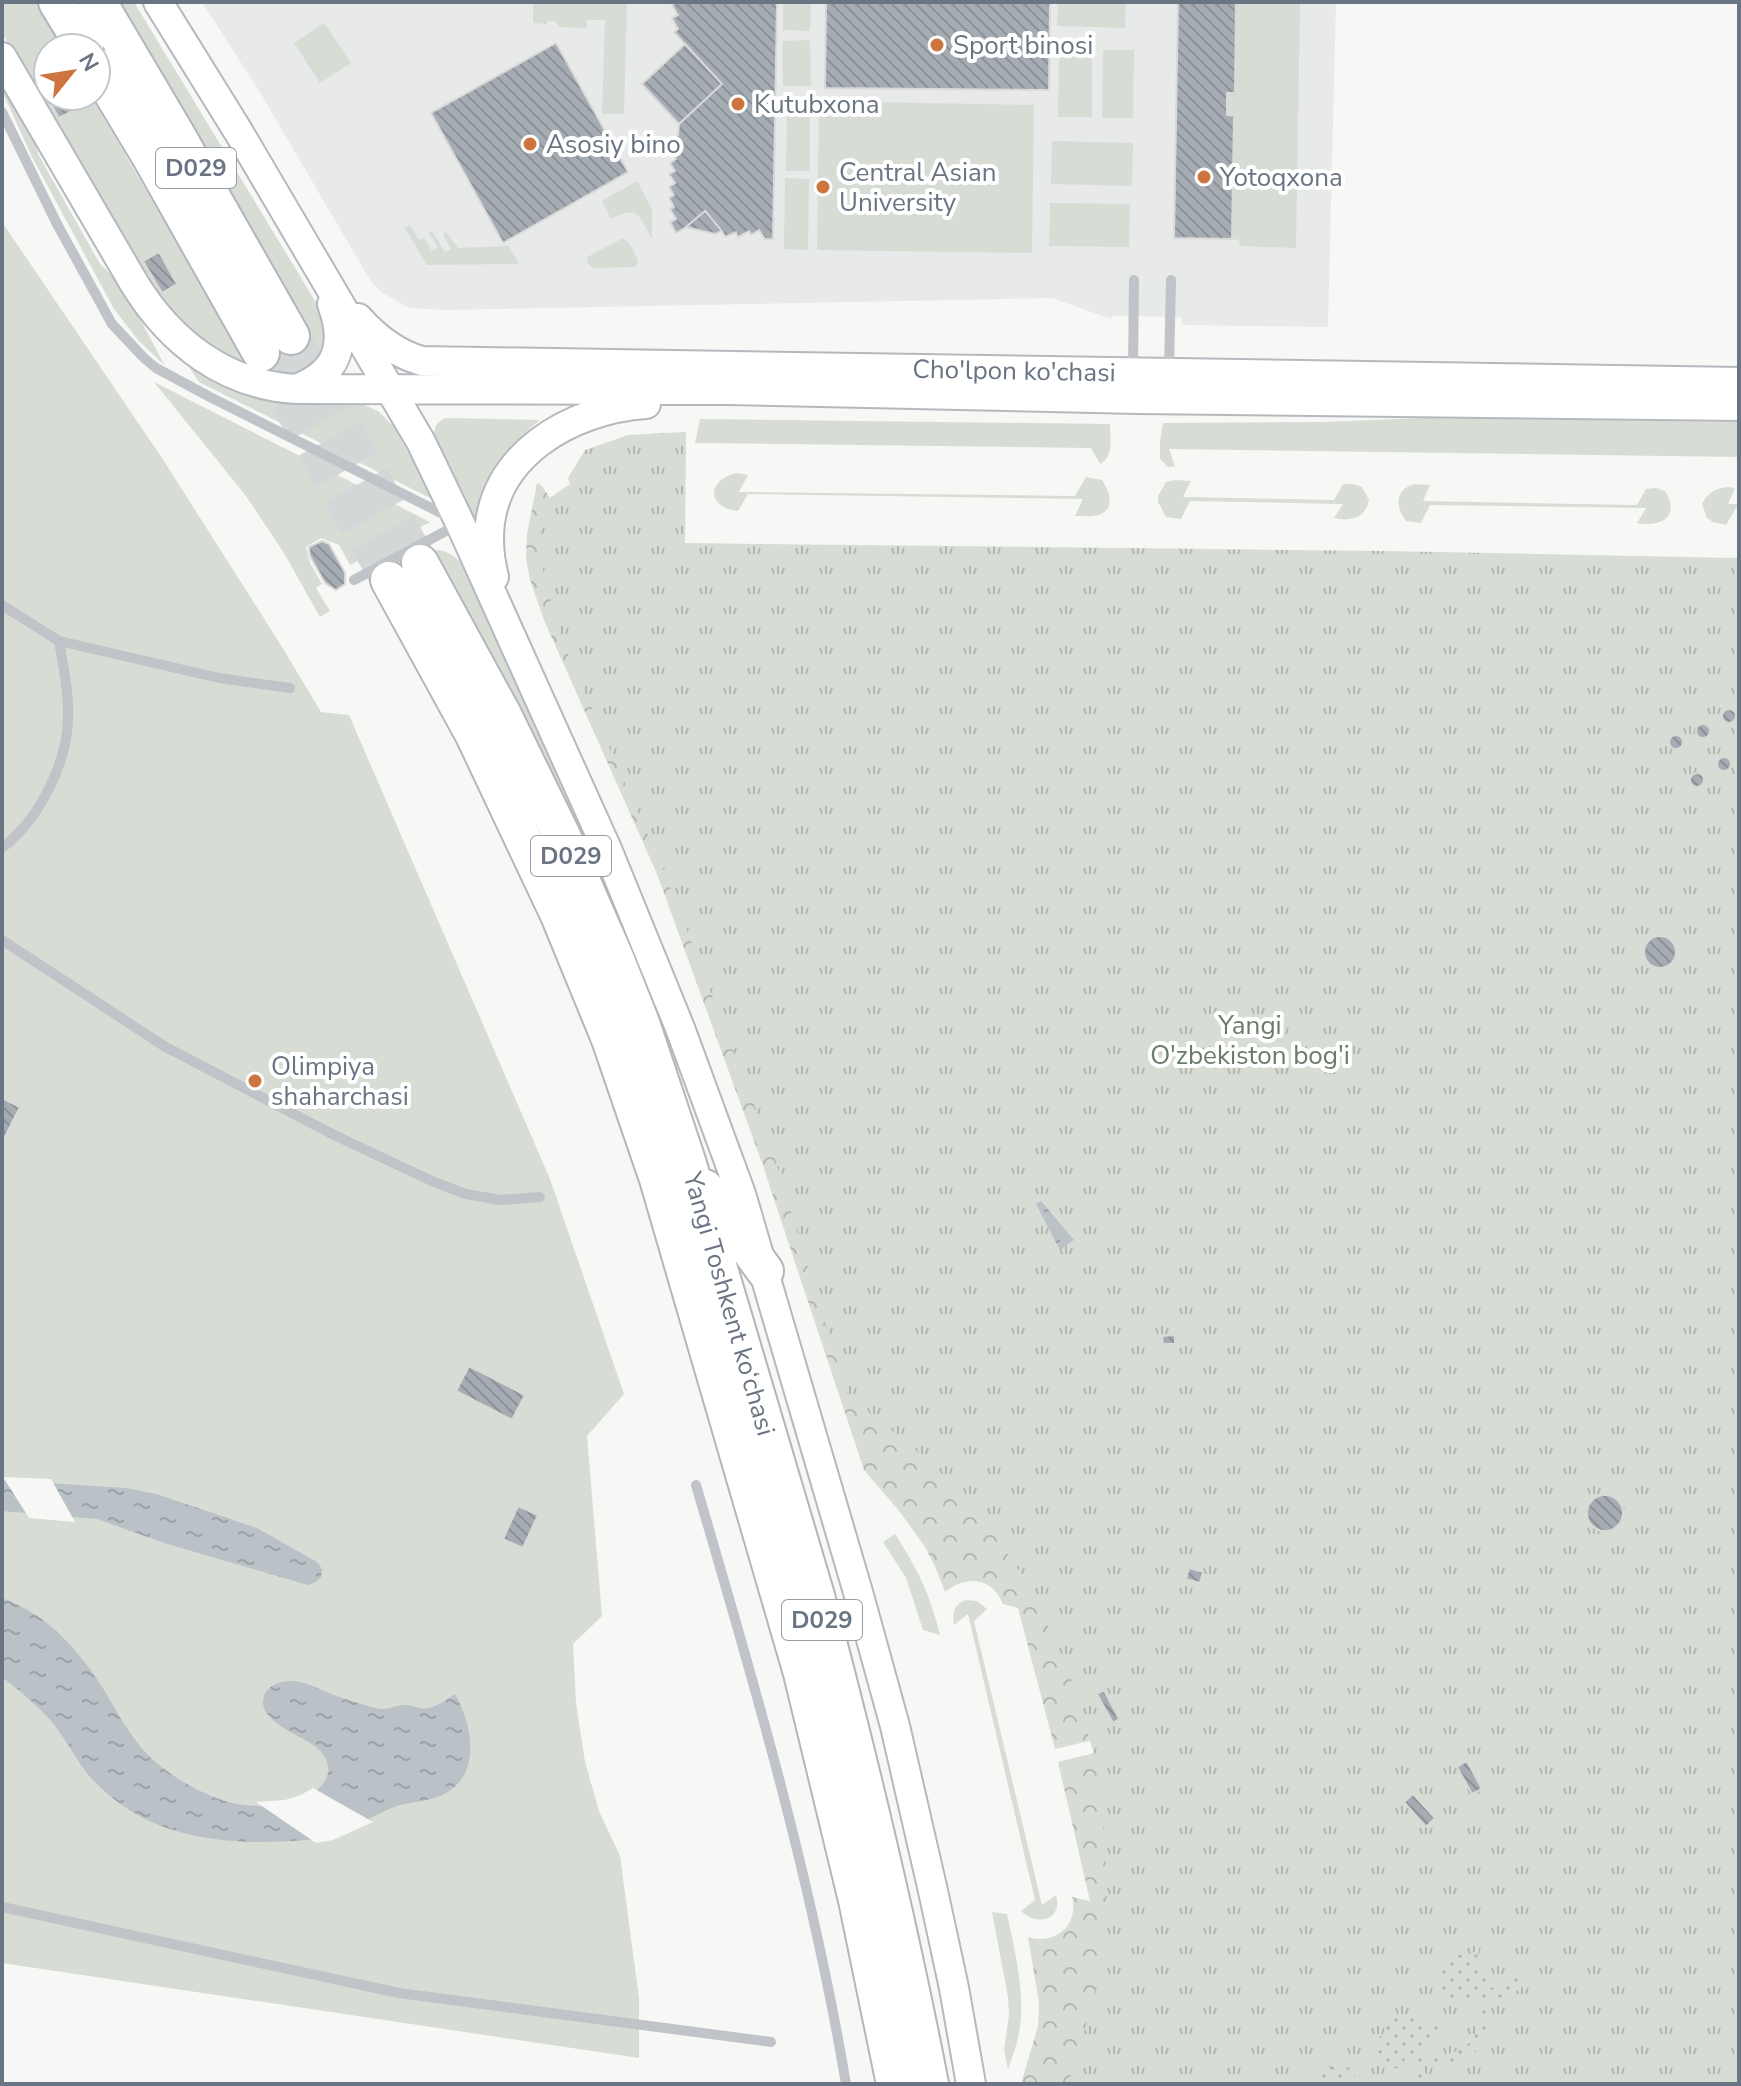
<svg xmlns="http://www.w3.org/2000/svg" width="1741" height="2086" font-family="'Nunito Sans',sans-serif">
<defs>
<pattern id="forest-crowns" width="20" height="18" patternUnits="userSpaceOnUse" patternTransform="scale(2)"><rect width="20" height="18" fill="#d7dcd5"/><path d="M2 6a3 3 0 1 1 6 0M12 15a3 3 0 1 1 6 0" fill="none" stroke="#b2b7b2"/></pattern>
<pattern id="park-tufts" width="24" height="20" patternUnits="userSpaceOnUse" patternTransform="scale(2)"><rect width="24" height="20" fill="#d7dcd5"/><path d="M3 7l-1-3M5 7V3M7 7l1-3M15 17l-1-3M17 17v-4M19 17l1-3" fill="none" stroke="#b2b7b2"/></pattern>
<pattern id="garden-dots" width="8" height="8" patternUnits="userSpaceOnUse" patternTransform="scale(2)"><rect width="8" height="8" fill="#d7dcd5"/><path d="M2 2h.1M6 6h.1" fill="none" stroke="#b2b7b2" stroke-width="1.8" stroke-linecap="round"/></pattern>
<pattern id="water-ripples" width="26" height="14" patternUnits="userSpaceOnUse" patternTransform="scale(2)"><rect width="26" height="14" fill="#bac1c7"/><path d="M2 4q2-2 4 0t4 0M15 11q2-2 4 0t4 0" fill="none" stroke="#9ba1a7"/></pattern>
<pattern id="building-back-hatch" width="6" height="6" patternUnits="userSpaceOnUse" patternTransform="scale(2)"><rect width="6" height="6" fill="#a6acb3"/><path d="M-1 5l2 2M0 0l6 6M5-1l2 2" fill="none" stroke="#8b9197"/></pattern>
</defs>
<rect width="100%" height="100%" fill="#f7f8f5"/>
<!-- built -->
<path fill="#e8e9e9" d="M202 2H1336L1328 327 1182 325 1181 317 1112 316 1111 319 1052 298 447 310 409 308 381 292 370 280 261 94Z"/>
<!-- grass -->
<path fill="#d7dcd5" d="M2 2H36L63 48H48V96H91L246 361 306 328 119 2H134L326 319 328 327 322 358 295 377 255 372 190 335 153 289 2 33Z
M533 2H627L624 114H602L605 20H587V28L558 27 556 21H547V24L533 23Z
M783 2H811L810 31 783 30Z
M1058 2H1126L1125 28 1057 26Z
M1236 2H1300L1296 248 1240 246 1239 240 1232 239 1234 116 1227 115V93L1235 92Z
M324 23 351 63 320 83 294 43Z
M810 40 811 86H783L782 41Z
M1059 49H1092V117H1058Z
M1103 50H1134L1133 118H1102Z
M2 76 34 130 38 154 100 264 122 285 165 366 138 340 114 309 32 157 2 91Z
M787 100H810V171H786Z
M819 101 1034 105 1032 253 817 250Z
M1052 141 1133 143 1132 186 1051 184Z
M785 178 809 179 808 250 784 249Z
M637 181 652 209V239C638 215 640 205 611 219L602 201Z
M1050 203 1130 204 1129 247 1049 246Z
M2 222 164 461 282 647 321 712 349 715 550 1179 624 1394 587 1436 602 1616 573 1644 576 1703 585 1762 599 1811 620 1856 639 1998V2058L2 1963Z
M410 225 419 240 424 238 432 251 438 247 429 233 432 231 445 252 451 249 443 234 446 232 458 248 509 246 519 264 427 265 405 228Z
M623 238C631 243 635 253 638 262L634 267 592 268 587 263V258L591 255Z
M180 353 357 402 378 411 394 427 434 500 199 382Z
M154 382 430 522 350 565 339 545 321 538 306 547 310 563 322 584 316 588 330 611 320 617 284 553 246 496Z
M446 418 540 420C500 453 496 472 480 520L474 516 434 434C435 425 437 422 446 418Z
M1423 418 1739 422V457L1169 449 1175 466 1168 467 1160 459V441L1163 423 1322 422Z
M700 419 1110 424C1110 439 1114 456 1100 464L1091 448 695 443Z
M736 473 748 475 739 492 1075 496 1086 477 1102 480C1111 494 1116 512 1094 516 1089 517 1081 516 1075 516L1083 499 748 494 738 511C707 508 706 481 736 473Z
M1175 480 1191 481 1183 497 1334 500 1343 484H1354L1362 487 1369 500C1366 518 1350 522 1334 518L1343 504 1190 501 1181 519 1166 517 1158 502V496L1166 482Z
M1414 484 1430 485 1423 501 1637 505 1646 489 1656 488 1665 491C1681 516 1661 528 1637 523L1646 508 1430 505 1421 523 1406 521C1395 506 1395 490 1414 484Z
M1727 487 1735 488 1728 504H1739V508H1736L1726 525 1713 522 1707 518 1702 504C1708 492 1715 489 1727 487Z
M432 550C447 549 457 557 466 568L594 849 682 1069 676 1071 658 1020 615 911 562 792 497 667 375 588 372 582Z
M895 1534C918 1570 930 1594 940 1635L923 1630 906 1578 883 1542Z
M966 1600 977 1601 987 1609 974 1621 1042 1905 1056 1895C1063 1920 1038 1927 1021 1911L1035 1900 968 1614 954 1625C952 1613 954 1604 966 1600Z
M992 1912 1007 1914C1015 1952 1026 1994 1019 2033 1017 2045 1012 2057 1008 2069L1004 2050 1009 2015 1008 1997Z"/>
<!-- forest -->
<path fill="url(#forest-crowns)" d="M537 483 542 486 896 1012 1127 1732 1055 1749 1018 1608 1003 1604C992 1577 966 1575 945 1592L935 1566 925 1547 900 1512 864 1470 762 1163 657 874 544 620 530 580 526 559 527 534Z
M1131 1744 1115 2084H1021L1038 2026 1039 2003 1028 1937C1055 1945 1079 1926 1072 1897L1090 1901 1058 1762Z"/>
<!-- park -->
<path fill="url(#park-tufts)" d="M686 432 685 543 1386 551 1739 558V2084H1067L1074 2068 1098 1981 1107 1896 1104 1830 1094 1754 1067 1666 1029 1586 976 1506 909 1444 847 1395 775 1159 664 871 560 636 538 551 541 504 570 484 568 478 585 450 628 435Z"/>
<!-- garden -->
<path fill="url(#garden-dots)" d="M1479 1949 1477 1959 1486 1972 1485 1982 1488 1989 1510 1982 1520 1976 1526 1984 1515 1992 1490 2001C1496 2045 1468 2070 1424 2065L1426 2077 1424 2084H1412C1417 2073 1418 2063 1408 2055L1401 2066 1387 2072 1381 2061 1387 2054 1379 2053 1376 2043 1379 2037 1387 2033 1383 2026 1386 2020 1392 2014 1396 2015 1405 2023 1410 2014 1415 2011 1425 2023 1432 2020 1437 2022 1439 2033 1434 2038 1425 2042 1421 2050C1422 2050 1430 2055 1432 2055 1450 2058 1473 2046 1479 2028 1483 2018 1479 2007 1476 1997L1464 2001 1446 1997 1439 2001 1438 1995 1441 1990 1438 1980 1442 1959C1453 1960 1460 1952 1471 1954Z
M1344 2064 1347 2068 1355 2065 1364 2064 1355 2075 1354 2084H1313L1322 2065 1327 2068Z"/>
<!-- water -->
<path fill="url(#water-ripples)" d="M1041 1201 1074 1240 1060 1250 1036 1204Z
M2 1480 126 1488 156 1494 257 1528 317 1562 322 1569 321 1577 316 1582 308 1585 164 1543 97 1519 2 1511Z
M2 1598C47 1614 79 1650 104 1690 117 1712 130 1736 148 1755 162 1769 180 1781 198 1790 213 1797 227 1803 243 1805 262 1807 286 1806 303 1798 327 1788 339 1767 316 1747 302 1736 255 1720 264 1696 266 1690 271 1686 276 1684 296 1675 316 1688 334 1695 347 1700 361 1704 375 1708 388 1711 392 1706 404 1705 412 1704 421 1710 428 1708 437 1707 448 1698 455 1694 472 1724 482 1772 446 1793 431 1802 411 1801 394 1807 373 1815 355 1829 333 1836 320 1840 305 1840 291 1841 240 1844 190 1841 143 1818 124 1808 105 1793 90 1777 76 1760 66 1739 52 1722 37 1705 20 1691 2 1677Z"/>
<!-- pier -->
<path fill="#f7f8f5" d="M3 1477 51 1479 75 1522 29 1518Z
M313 1788 373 1822 333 1840 316 1843 256 1802 285 1800 301 1795Z"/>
<!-- building -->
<path fill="url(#building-back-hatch)" stroke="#d9d9d8" stroke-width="2" d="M677 2H777L773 239H765L759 230 751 235 749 231 738 237 736 232 725 237 722 231 705 211 686 227 676 233 670 222 676 219 670 209 674 207 669 198 674 195 669 187 675 183 669 174 675 171 670 163 676 159 671 150 676 147 671 140 678 135 679 124 722 84 674 32 678 29 672 18 678 15 672 5Z
M826 2H1050L1049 90 825 88Z
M1178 2H1236L1235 93H1227V115L1234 116 1232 239 1174 238Z
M556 43 628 172 503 243 431 113Z
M685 44 722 84 679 124 642 84Z
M48 81V96H71L78 108 59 118 40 85Z
M705 211 722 231 715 234 686 227Z
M159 252 177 284 162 293 143 261Z
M322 541 329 544 345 573V584L336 590 325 583 310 556 309 547Z
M1722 716a7 7 0 1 1 14 0a7 7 0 1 1-14 0Z
M1696 731a7 7 0 1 1 14 0a7 7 0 1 1-14 0Z
M1669 742a7 7 0 1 1 14 0a7 7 0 1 1-14 0Z
M1717 764a7 7 0 1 1 14 0a7 7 0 1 1-14 0Z
M1690 780a7 7 0 1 1 14 0a7 7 0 1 1-14 0Z
M1644 952a16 16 0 1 1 32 0a16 16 0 1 1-32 0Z
M2 1098 20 1107 2 1143Z
M1175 1335V1344H1163L1162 1336Z
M469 1366 525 1395 512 1420 456 1391Z
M1587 1513a18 18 0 1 1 36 0a18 18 0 1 1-36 0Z
M518 1506 538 1515 523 1548 503 1539Z
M1189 1568 1203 1572 1200 1583 1186 1579Z
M1104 1690 1119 1719 1113 1723 1097 1694Z
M1467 1761 1482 1789 1472 1794 1457 1767Z
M1413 1794 1435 1818 1426 1827 1404 1802Z"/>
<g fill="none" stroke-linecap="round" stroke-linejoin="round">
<!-- highway-tunnel -->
<path stroke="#d4d7d8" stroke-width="36" stroke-dasharray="36 18" stroke-linecap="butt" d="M291 336 420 563
M261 353 389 580"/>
<!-- secondary casing -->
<g stroke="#b5b8bd" stroke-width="32">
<path id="secondary" d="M158 2 238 131 421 442 460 523 607 849 680 1028 741 1194 858 1592 895 1726 933 1891 954 1988 971 2084
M2 57 134 283C170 342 225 385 296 389L729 390 1138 399 1739 406
M358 318C376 338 396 354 422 361L1739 382
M296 389C338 373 347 345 332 304
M494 577C491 565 489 552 489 540 488 456 571 409 646 404"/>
</g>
<!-- highway casing -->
<g stroke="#b3b6ba" stroke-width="40">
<path id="highway" d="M57 2 85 48
M98 2 176 134 291 336
M96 66 150 156 261 353
M420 563 503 715 562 836 616 960 641 1023 688 1164 816 1596C859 1758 898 1920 930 2084
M389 580 474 735 559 915 610 1039 658 1179 802 1673 857 1900 895 2084
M705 1188 765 1271"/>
</g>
<!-- lane -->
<path stroke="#c0c3c7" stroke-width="10" d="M2 112 57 224 112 324 144 358 156 368 210 397 449 517
M1133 370 1134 280
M1169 371 1171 280
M354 580 459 524
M2 605 59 641
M2 848C39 820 68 762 68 716 69 691 63 666 59 641L219 678 290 688
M2 940 164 1046 336 1136 434 1182 466 1194 500 1200 540 1197
M696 1485C754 1682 812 1881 846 2084
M2 1907 399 1993 771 2042"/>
<!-- secondary -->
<use href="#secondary" stroke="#fff" stroke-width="28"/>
<!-- highway -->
<use href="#highway" stroke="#fff" stroke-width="36"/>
</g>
<!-- markers -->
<g fill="#ce743f" stroke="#fff" stroke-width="3">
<circle cx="937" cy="45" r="8"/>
<circle cx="738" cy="104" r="8"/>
<circle cx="530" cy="144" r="8"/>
<circle cx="1204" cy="177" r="8"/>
<circle cx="823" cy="187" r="8"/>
<circle cx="255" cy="1081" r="8"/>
</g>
<g text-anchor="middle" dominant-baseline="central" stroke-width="8" stroke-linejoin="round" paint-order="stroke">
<!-- shield labels -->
<g fill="#fff" stroke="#979ea8" stroke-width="2">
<rect x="156" y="148" width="80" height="40" rx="6"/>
<rect x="531" y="836" width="80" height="40" rx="6"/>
<rect x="782" y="1600" width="80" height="40" rx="6"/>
</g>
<g font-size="24" font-weight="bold" fill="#6a7583">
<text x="196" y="168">D029</text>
<text x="571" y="856">D029</text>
<text x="822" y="1620">D029</text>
</g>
<!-- poi labels -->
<g font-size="26" fill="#6a7583" stroke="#fff" text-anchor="start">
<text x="953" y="45">Sport binosi</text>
<text x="754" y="104">Kutubxona</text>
<text x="546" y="144">Asosiy bino</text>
<text x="839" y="172">Central Asian<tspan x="839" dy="30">University</tspan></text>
<text x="1220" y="177">Yotoqxona</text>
<text x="271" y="1066">Olimpiya<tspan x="271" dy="30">shaharchasi</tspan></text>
</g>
<!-- street labels -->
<g font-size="26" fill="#6a7583" stroke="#fff">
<text transform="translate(1014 371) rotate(1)">Cho'lpon ko'chasi</text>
<text transform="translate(729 1304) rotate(74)">Yangi Toshkent ko‘chasi</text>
</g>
<!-- park labels -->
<g font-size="26" fill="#6a7b69" stroke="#fff">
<text x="1250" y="1025">Yangi<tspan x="1250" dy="30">O'zbekiston bog'i</tspan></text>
</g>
</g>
<!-- border -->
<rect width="1741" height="2086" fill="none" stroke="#6a7583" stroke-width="8"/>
<!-- north arrow -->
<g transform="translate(72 72) rotate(60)"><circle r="38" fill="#ffffff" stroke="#c3c8cd" stroke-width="2"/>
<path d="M0-6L14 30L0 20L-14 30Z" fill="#ce743f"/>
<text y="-12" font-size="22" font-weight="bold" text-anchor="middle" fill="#6a7583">N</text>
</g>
</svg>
